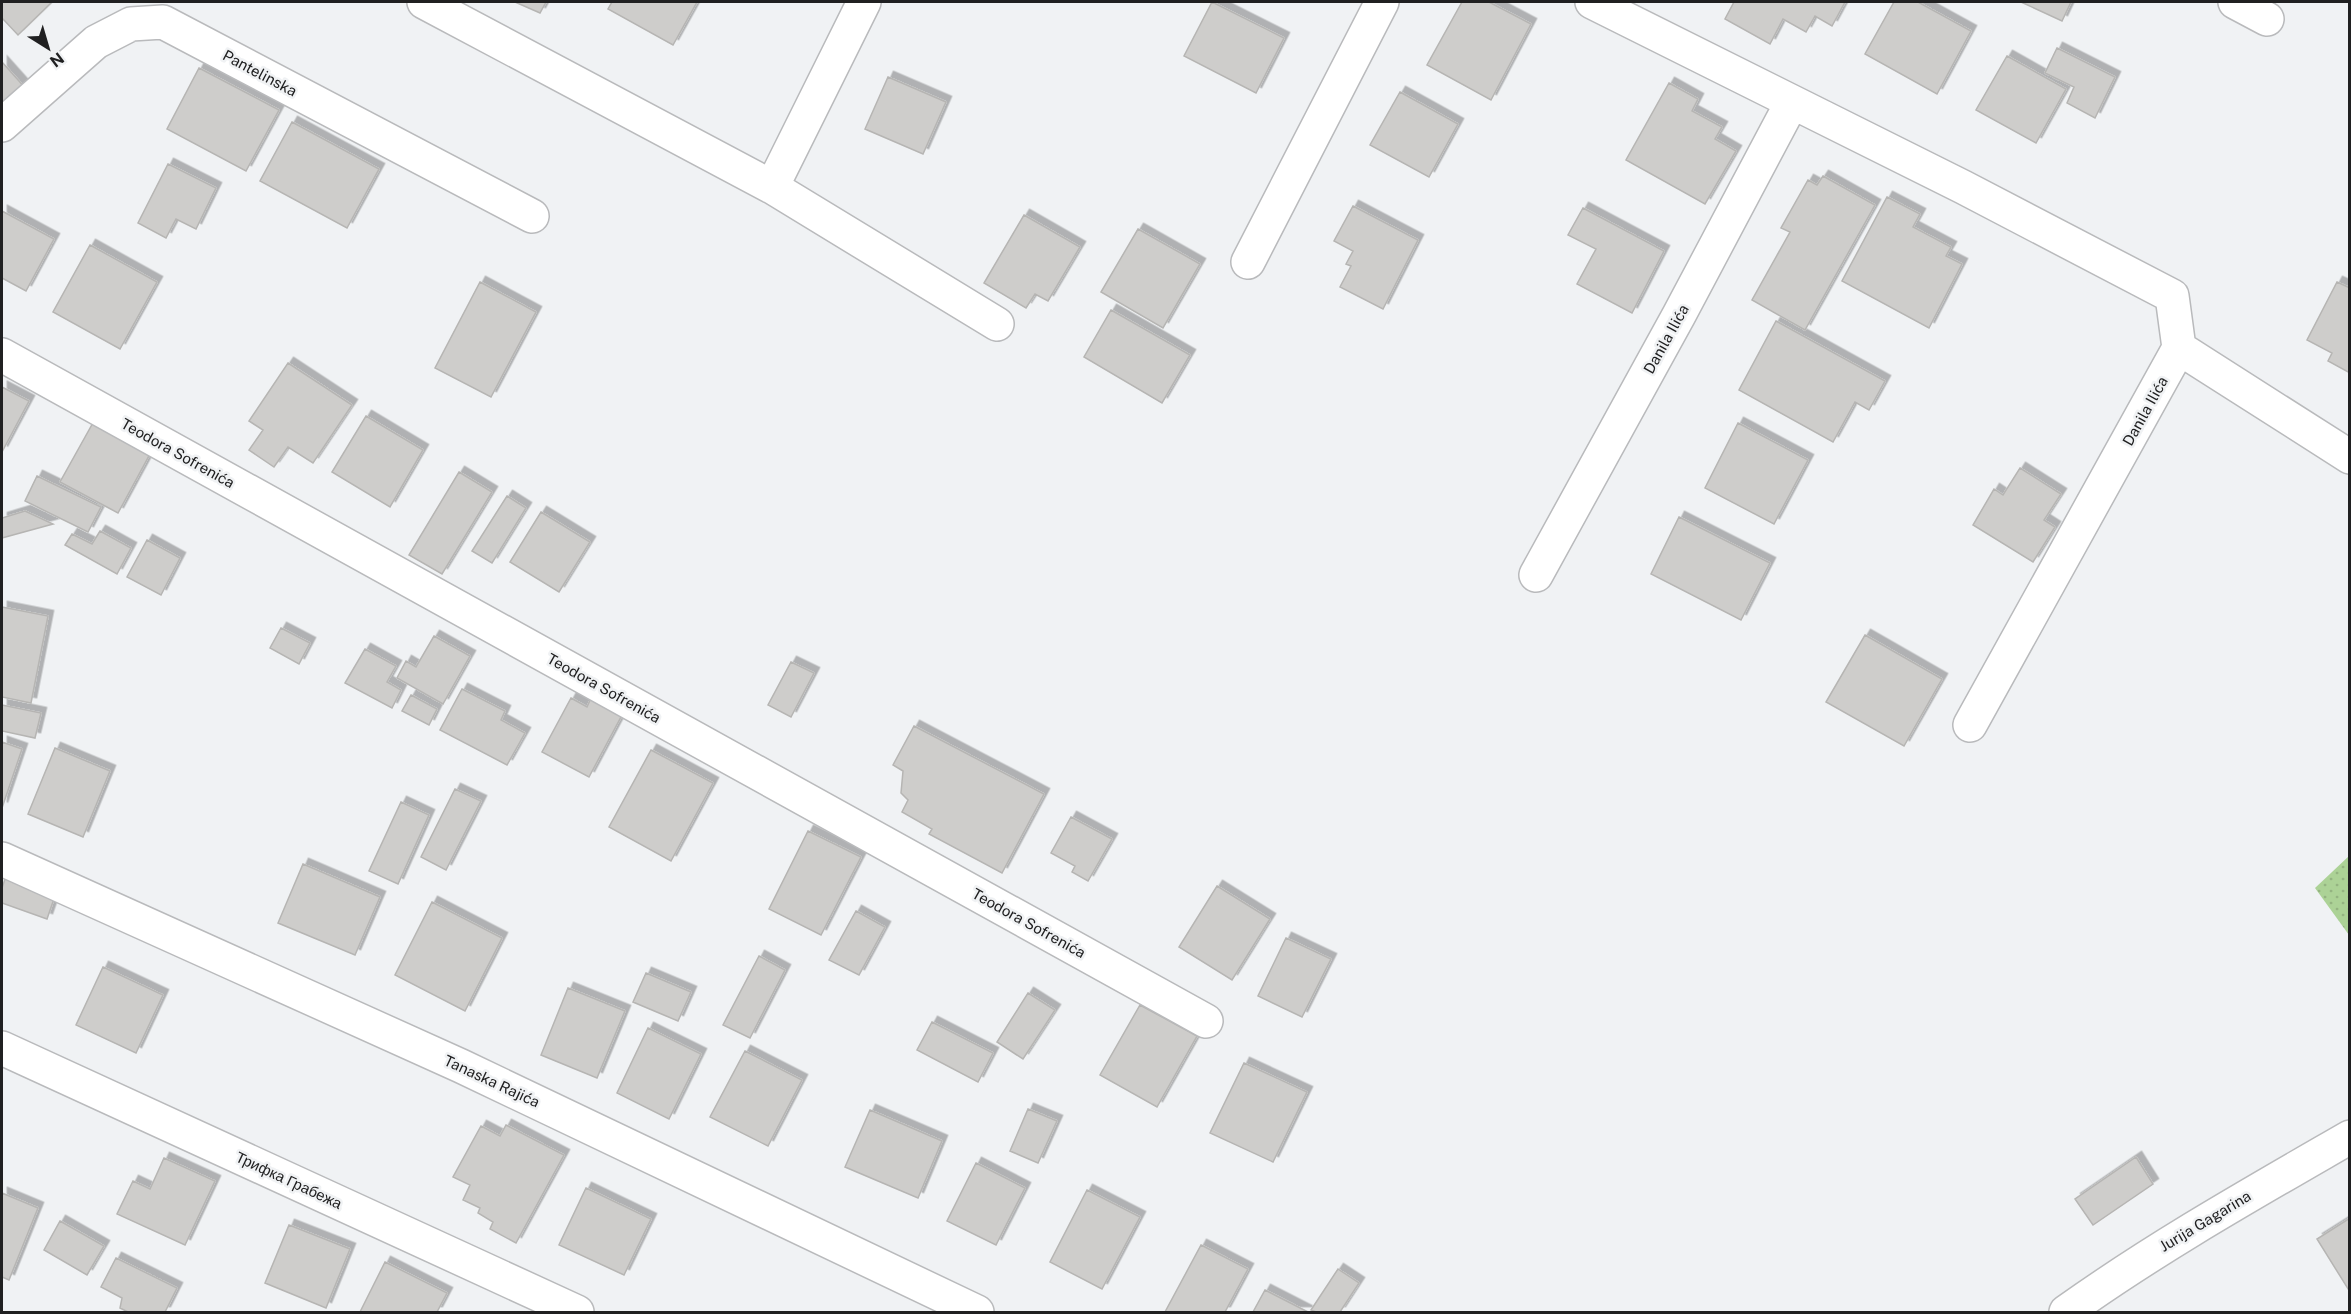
<svg xmlns="http://www.w3.org/2000/svg" width="2351" height="1314" font-family="'Public Sans',sans-serif">
<defs>
<pattern id="green-dots" width="8" height="8" patternUnits="userSpaceOnUse" patternTransform="scale(1.5)"><rect width="8" height="8" fill="#acd296"/><path d="M2 2h.1M6 6h.1" fill="none" stroke="#94b481" stroke-width="1.8" stroke-linecap="round"/></pattern>
<filter id="shadow"><feDropShadow dx="5.5" dy="-5.5" stdDeviation="0" flood-color="#0004"/></filter>
</defs>
<rect width="100%" height="100%" fill="#f0f2f4"/>
<!-- green -->
<path fill="url(#green-dots)" d="M2349 856V935L2315 888Z"/>
<!-- building -->
<path fill="#cecdcb" stroke="#b6b5b3" stroke-width="1.5" filter="url(#shadow)" d="M2 2H52L18 35 2 18Z
M515 2H546L540 13Z
M612 2H697L673 45 608 9Z
M1212 2 1284 38 1256 93 1184 56Z
M1462 2H1489L1531 24 1491 100 1427 65Z
M1734 2H1845L1832 26 1815 16 1806 32 1783 19 1770 44 1725 19Z
M1894 2H1918L1971 31 1937 94 1865 54Z
M2021 2H2071L2062 21Z
M2057 48 2115 77 2095 118 2067 103 2074 87 2045 73Z
M2007 56 2066 89 2036 143 1976 110Z
M2 62 27 90 2 111Z
M199 68 279 110 246 171 167 129Z
M888 77 946 102 923 154 865 129Z
M1669 83 1698 99 1692 111 1722 127 1715 139 1736 151 1705 204 1626 160Z
M1400 92 1458 124 1429 177 1370 145Z
M292 122 379 169 347 228 260 181Z
M168 164 216 188 196 229 176 219 166 238 138 223Z
M1823 176 1875 205 1805 330 1752 300 1790 232 1781 228 1808 180 1817 185Z
M1887 197 1920 214 1913 227 1951 247 1946 256 1962 264 1929 328 1842 281Z
M1353 206 1418 240 1383 309 1340 287 1351 266 1346 264 1353 251 1334 241Z
M1583 208 1664 251 1632 313 1577 284 1596 249 1568 235Z
M2 211 54 239 26 291 2 278Z
M1024 215 1080 247 1048 301 1035 294 1026 308 984 283Z
M1138 229 1200 264 1163 328 1101 292Z
M90 245 157 282 120 349 53 312Z
M480 282 536 312 491 397 435 368Z
M2337 282 2350 288V373L2328 361 2332 353 2307 340Z
M1111 310 1190 355 1162 403 1084 357Z
M1776 321 1885 381 1869 410 1855 402 1833 442 1739 390Z
M288 363 352 405 313 463 288 447 274 467 249 450 263 430 249 421Z
M2 387 29 401 2 452Z
M366 416 423 450 390 507 332 472Z
M94 421 151 452 118 513 60 482Z
M1738 423 1808 460 1774 524 1705 488Z
M2020 468 2061 494 2044 520 2055 527 2033 562 1973 525 1994 489 2003 495Z
M459 472 492 492 442 574 409 555Z
M37 476 101 507 88 532 25 501Z
M507 496 526 508 492 563 472 551Z
M25 511 53 524 2 538V518Z
M541 512 590 542 559 592 510 562Z
M1679 517 1770 563 1741 620 1651 574Z
M100 531 131 548 117 574 65 545 72 534 92 544Z
M147 540 180 558 161 595 127 577Z
M2 607 48 616 31 703 2 697Z
M281 628 310 643 299 664 270 648Z
M1865 635 1942 679 1904 746 1826 702Z
M434 636 470 656 443 704 397 678 406 661 416 667Z
M365 649 396 666 387 682 401 690 392 708 345 683Z
M791 662 814 673 791 717 768 705Z
M462 689 505 711 501 720 525 733 507 765 440 730Z
M411 695 437 709 429 725 402 711Z
M571 698 587 707 591 698 622 715 589 777 542 752Z
M2 705 41 713 35 738 2 731Z
M914 726 1044 794 1002 873 929 834 932 829 902 812 908 800 901 793 903 771 893 765Z
M2 742 22 749 2 808Z
M55 748 110 771 83 837 28 814Z
M651 750 713 783 671 861 609 827Z
M455 789 481 801 446 870 421 857Z
M401 802 429 815 398 884 369 871Z
M1071 817 1112 839 1088 881 1072 872 1075 866 1051 853Z
M808 831 861 857 821 935 769 909Z
M303 864 380 897 355 955 278 923Z
M7 873 57 890 47 919 2 903V888Z
M1217 886 1270 919 1232 980 1179 947Z
M432 902 502 938 465 1011 395 975Z
M856 911 885 927 859 975 829 960Z
M1286 938 1331 959 1302 1017 1258 996Z
M759 956 785 970 750 1038 723 1025Z
M103 967 163 995 136 1053 76 1025Z
M646 973 691 992 678 1021 633 1002Z
M568 988 625 1011 597 1078 541 1055Z
M1028 993 1055 1010 1023 1059 997 1042Z
M1140 1005 1197 1036 1157 1107 1100 1075Z
M932 1022 993 1053 978 1082 917 1050Z
M648 1028 701 1054 669 1119 617 1093Z
M745 1051 802 1080 768 1146 710 1117Z
M1244 1063 1307 1092 1273 1162 1210 1133Z
M1028 1109 1057 1121 1038 1163 1010 1151Z
M870 1110 942 1141 918 1198 845 1167Z
M506 1125 564 1155 516 1243 490 1229 493 1222 478 1213 480 1208 463 1200 470 1185 453 1177 481 1126 500 1136Z
M2136 1157 2153 1184 2093 1225 2075 1199Z
M164 1158 215 1181 185 1245 117 1214 133 1181 150 1189Z
M976 1163 1025 1188 996 1245 947 1221Z
M586 1188 651 1219 624 1275 559 1245Z
M1087 1190 1140 1217 1102 1289 1050 1262Z
M2 1193 38 1208 9 1280 2 1277Z
M2350 1218V1292L2317 1239Z
M60 1221 104 1246 87 1275 44 1250Z
M289 1225 350 1249 326 1308 265 1283Z
M1201 1245 1248 1269 1225 1312H1165Z
M116 1258 177 1288 165 1312H128L120 1308 122 1298 101 1287Z
M385 1262 447 1293 437 1312H360Z
M1338 1269 1359 1283 1340 1312H1316L1311 1310Z
M1265 1290 1308 1312H1253Z"/>
<g fill="none" stroke-linecap="round" stroke-linejoin="round">
<!-- minor casing -->
<g stroke="#b9babc" stroke-width="36">
<path id="minor" d="M424 2 772 187 997 324
M1592 2 1963 187 2172 296 2179 348 2350 457
M2235 2 2267 19
M2 125 96 42 131 24 163 22 532 216
M772 187 864 2
M1248 262 1382 2
M2 355 1206 1021
M1536 575 1679 315 1792 102
M1970 725 2179 348
M2 859 461 1066 977 1312
M2 1048 577 1312
M2066 1312C2157 1247 2253 1193 2350 1137"/>
</g>
<!-- minor -->
<use href="#minor" stroke="#fff" stroke-width="33"/>
</g>
<g text-anchor="middle" dominant-baseline="central" stroke-width="5" stroke-linejoin="round" paint-order="stroke">
<!-- street labels -->
<g font-size="15" fill="#202021" stroke="#f0f2f4">
<text transform="translate(260 73) rotate(28)">Pantelinska</text>
<text transform="translate(1666 339) rotate(-61)">Danila Ilića</text>
<text transform="translate(2145 411) rotate(-61)">Danila Ilića</text>
<text transform="translate(178 453) rotate(29)">Teodora Sofrenića</text>
<text transform="translate(604 688) rotate(29)">Teodora Sofrenića</text>
<text transform="translate(1029 923) rotate(29)">Teodora Sofrenića</text>
<text transform="translate(492 1081) rotate(25)">Tanaska Rajića</text>
<text transform="translate(289 1180) rotate(25)">Трифка Грабежа</text>
<text transform="translate(2205 1221) rotate(-31)">Jurija Gagarina</text>
</g>
</g>
<!-- border -->
<rect width="2351" height="1314" fill="none" stroke="#202021" stroke-width="6"/>
<!-- north arrow -->
<g transform="translate(48 48) rotate(143)" stroke="#f0f2f4" stroke-width="4.5" paint-order="stroke">
<path d="M0-4.5L10 22L0 15L-10 22Z" fill="#202021"/>
<text y="-9" font-size="16" font-weight="bold" text-anchor="middle" fill="#202021">N</text>
</g>
</svg>
